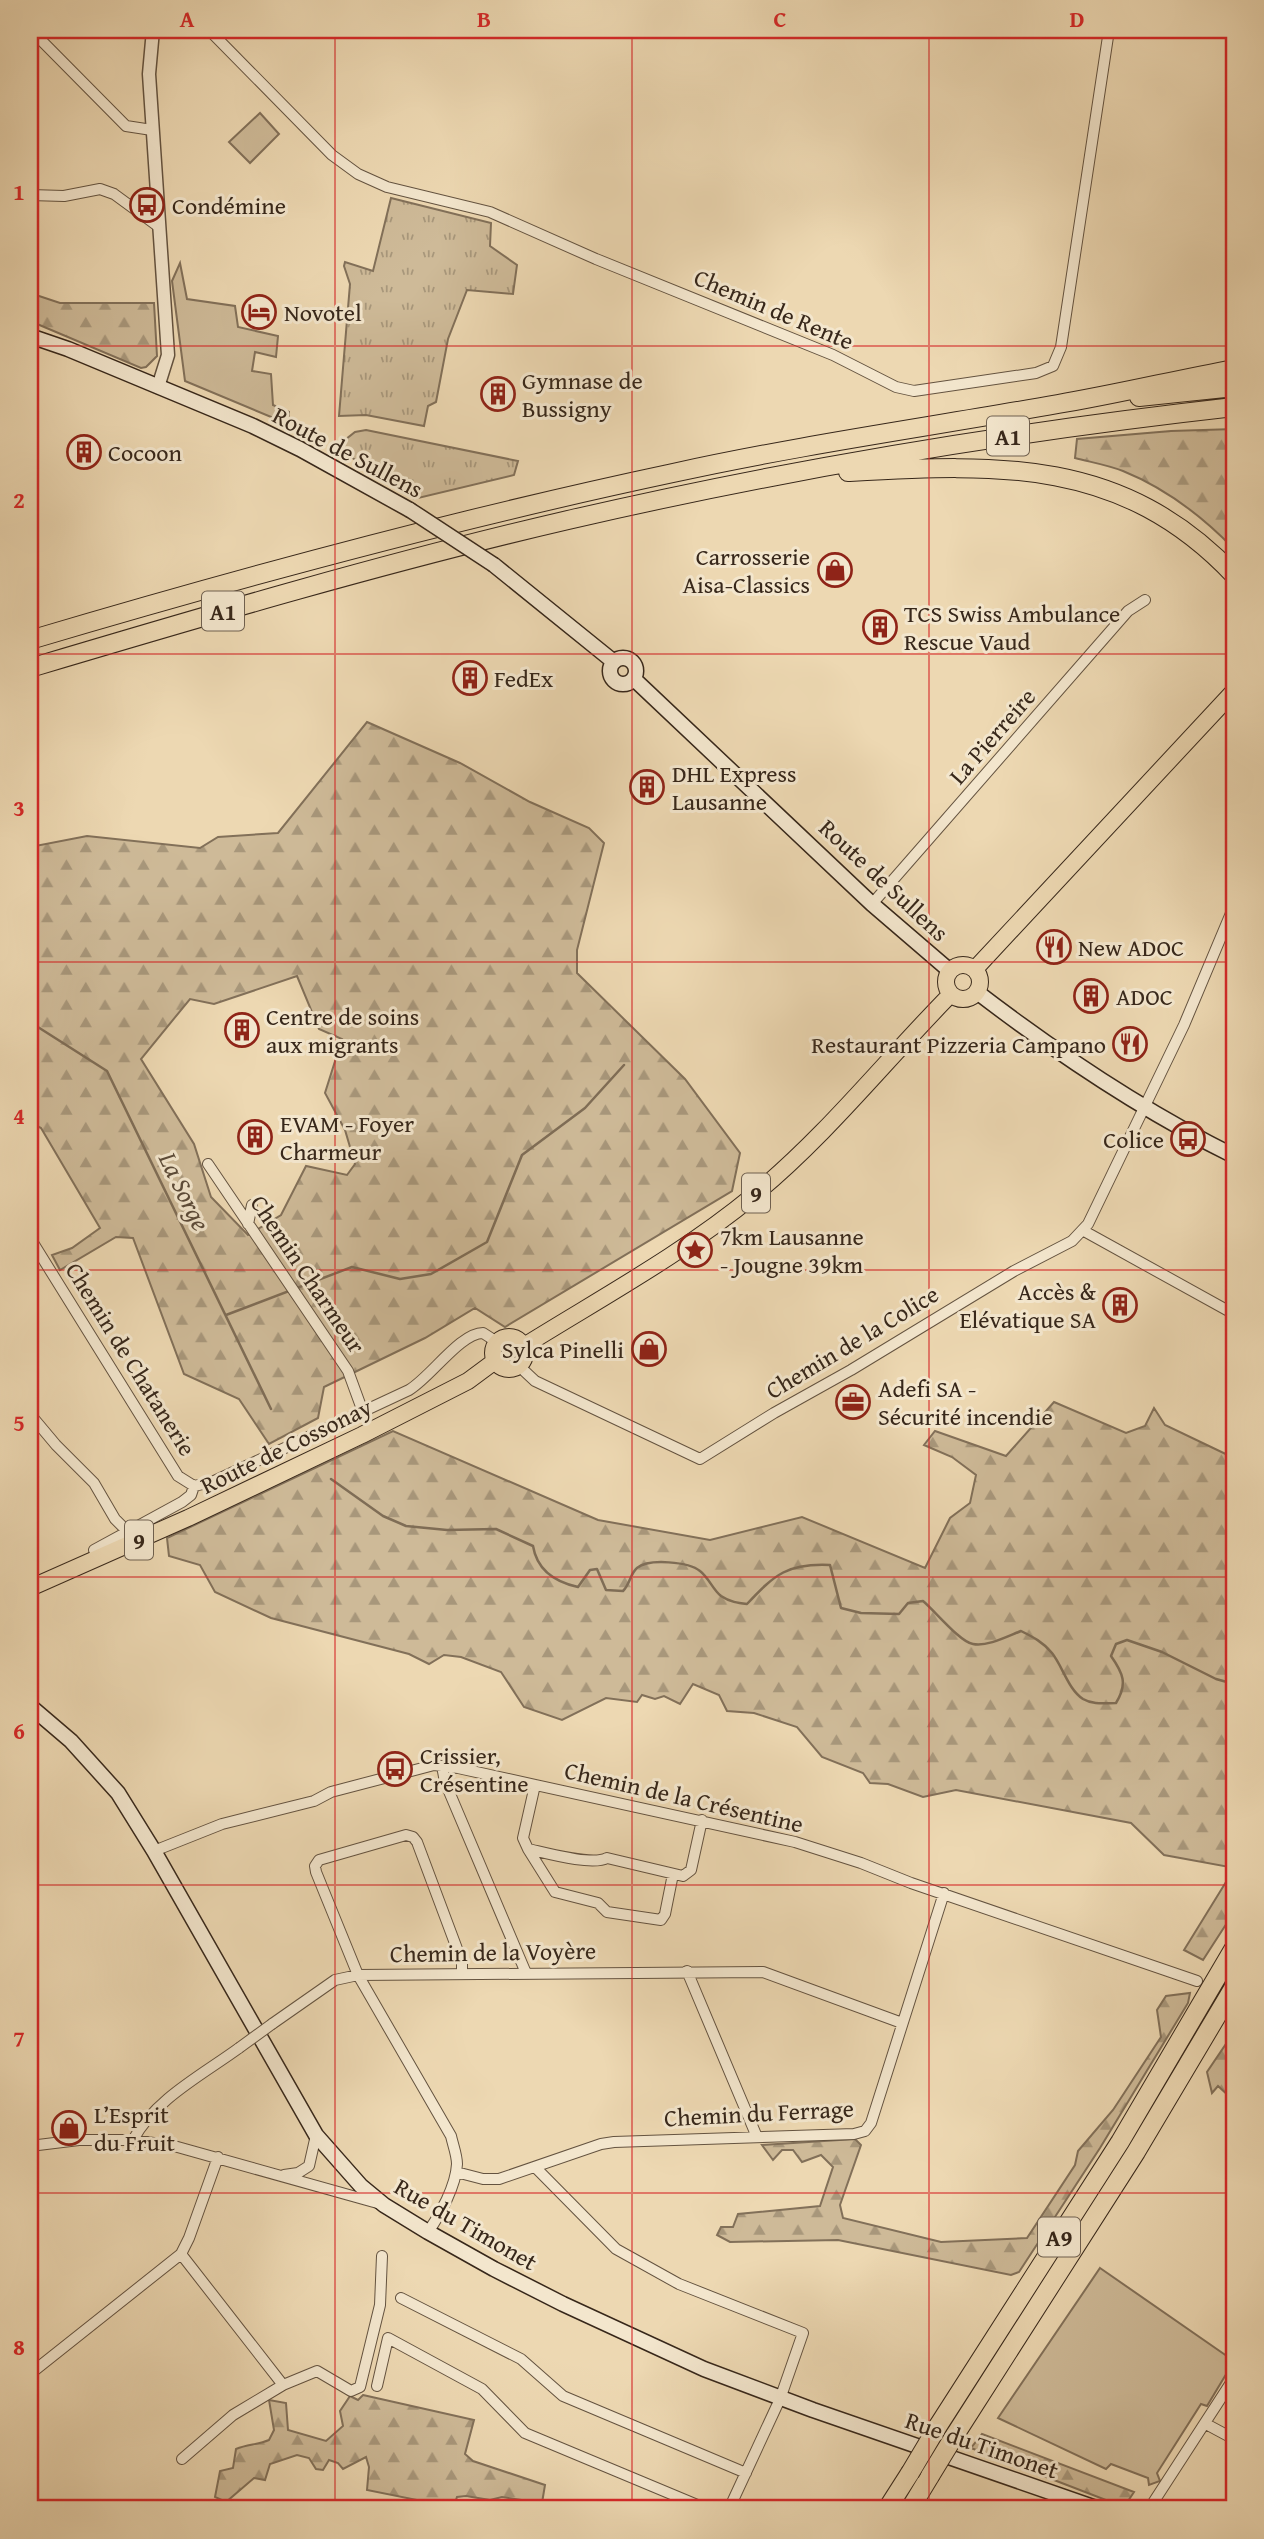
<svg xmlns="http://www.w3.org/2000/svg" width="1264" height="2539" font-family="'Gentium Book Plus',serif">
<defs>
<pattern id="grass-tufts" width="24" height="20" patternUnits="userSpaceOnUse" patternTransform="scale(1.75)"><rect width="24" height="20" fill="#ceba98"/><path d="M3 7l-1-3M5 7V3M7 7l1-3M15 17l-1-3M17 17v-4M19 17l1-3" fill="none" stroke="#a8977b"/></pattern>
<pattern id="forest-firs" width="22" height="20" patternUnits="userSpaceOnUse" patternTransform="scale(1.75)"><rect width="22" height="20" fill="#ceba98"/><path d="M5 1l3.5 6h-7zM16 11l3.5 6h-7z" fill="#a8977b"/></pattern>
</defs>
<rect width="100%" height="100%" fill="#edd8b2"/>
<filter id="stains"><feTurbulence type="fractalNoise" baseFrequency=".00286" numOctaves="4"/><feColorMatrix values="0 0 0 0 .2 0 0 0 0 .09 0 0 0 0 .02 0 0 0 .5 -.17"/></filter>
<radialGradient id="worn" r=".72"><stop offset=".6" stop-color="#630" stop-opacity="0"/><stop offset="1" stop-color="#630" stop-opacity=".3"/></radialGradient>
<!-- grass -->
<path fill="url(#grass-tufts)" stroke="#827059" stroke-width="2" d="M391 198 491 223 490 246 517 265 513 294 467 290 448 339 436 402 428 406 424 426 366 415 339 416 350 284 344 266 345 262 373 271Z
M366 430 518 461 514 475 414 499 336 447 355 432Z"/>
<!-- forest -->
<path fill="url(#forest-firs)" stroke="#827059" stroke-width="2" fill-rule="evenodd" d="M30 293 60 303H154L157 356 146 367 141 368 30 321Z
M1234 429V549C1203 517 1165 488 1123 471 1108 465 1090 462 1075 458L1077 439 1171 431Z
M367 722 460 763 530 802 589 828 604 843 577 950V973L685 1079 740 1153 732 1191 505 1327 475 1308 425 1338 324 1387 318 1418 269 1444 239 1399 184 1374 133 1238 116 1237 60 1270 52 1255 72 1248 100 1228 41 1128 30 1122V847L87 836 200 848 218 837 278 833ZM297 976 319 1029 342 1039 325 1093 345 1130 355 1164 347 1175 306 1166 281 1215 248 1235 211 1197 194 1144 141 1059 190 999 214 1004Z
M1054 1402 1126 1433 1145 1426 1154 1408 1165 1425 1234 1458V1858L1229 1867 1164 1855 1131 1823 956 1790 923 1797 888 1784 870 1783 863 1773 822 1757 797 1727 754 1713 727 1711 719 1695 693 1684 680 1704 664 1696 655 1699 642 1695 637 1702 606 1698 562 1720 524 1707 501 1672 461 1657 444 1655 429 1664 409 1654 271 1618 215 1592 200 1565 169 1556 167 1538 393 1431 598 1520 710 1540 802 1517 925 1568 950 1518 970 1503 976 1475 952 1457 924 1445 935 1431 1006 1456Z
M1234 1869V1912L1203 1960 1184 1950Z
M1190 1993 1188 2003 1100 2148 1019 2272 1011 2275 838 2240 730 2242 717 2235 721 2227H733L738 2214 820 2206 833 2167 821 2155 802 2162 793 2150H782L773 2160 762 2145 855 2139 861 2145 840 2205 843 2218 941 2242 1027 2238 1075 2165 1078 2151 1113 2110 1161 2037 1157 2010 1166 1996Z
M1234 2032V2115L1227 2112 1231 2098 1218 2086 1212 2093 1207 2072Z
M363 2395 474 2420 465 2454 473 2461 545 2485 542 2503 502 2497 490 2500 466 2496 457 2497 453 2509H442V2505L367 2490 369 2467 366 2457 343 2469 338 2463 329 2460 323 2470 316 2469 309 2458 297 2455 270 2464 265 2480 254 2478 226 2502 215 2497 220 2471 233 2468 236 2449C248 2444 257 2445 269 2440L274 2430 269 2400 286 2403 288 2430 326 2441 343 2426 340 2411 350 2396 358 2400Z
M982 2434 1134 2492 1124 2507 971 2448Z"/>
<!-- green -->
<path fill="#ceba98" stroke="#827059" stroke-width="2" d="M260 113 279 134 250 163 229 142Z
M180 263 187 299 235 306 238 327 278 336 276 357 255 352 252 371 271 374 273 405 289 412 288 424 185 381 172 281Z
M1100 2268 1234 2361 1207 2406 1201 2404 1157 2473 1160 2481 1149 2485 1148 2478 1111 2464 1106 2469 998 2418Z"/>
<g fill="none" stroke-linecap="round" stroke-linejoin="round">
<!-- stream -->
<path stroke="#7f6d56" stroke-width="2.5" d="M30 1022 107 1071 271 1409
M226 1315 352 1267 400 1279 431 1274 487 1242 522 1155 585 1108 624 1065
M331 1479 383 1516 406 1526 447 1530 496 1529 533 1546C537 1570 555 1582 578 1587L590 1570 597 1569 606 1590 623 1591C630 1584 630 1574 637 1568 649 1558 689 1562 700 1571 709 1578 713 1590 721 1596 730 1602 738 1603 747 1604 775 1574 788 1563 830 1565L841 1608 861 1613 899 1614 908 1603 923 1601C935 1611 960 1642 973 1644 987 1647 1008 1636 1021 1631 1033 1637 1043 1642 1052 1653 1063 1667 1068 1689 1083 1699 1093 1705 1105 1703 1116 1703 1128 1684 1123 1673 1111 1656L1116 1644 1127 1640 1162 1652 1216 1679 1234 1684"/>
<!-- minor casing -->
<g stroke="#645340" stroke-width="12">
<path id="minor" d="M31 30 126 126 152 130
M209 30 332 155 358 174 387 187 490 212 596 259 833 355 896 387 914 391 1036 373 1053 366 1061 347 1109 30
M30 195 64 196 100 189 114 194 159 227
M872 904 1128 611 1145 600
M208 1164 348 1371 363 1412
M248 1224 252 1205
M1084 1231 1234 1314
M30 1238 178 1476 194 1486 212 1482 409 1390C431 1377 460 1333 483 1333L497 1342
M519 1366 535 1381 700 1459 774 1413 851 1370 1014 1271 1072 1241 1088 1224 1184 1025 1234 906
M30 1414 56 1445 94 1483 115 1519 122 1526 130 1529
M94 1550 182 1502 191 1495 194 1486
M442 1766 445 1782 526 1973
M535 1785 523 1838 528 1849 555 1892 598 1903 607 1912 661 1920 665 1914 673 1874
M528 1849C546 1853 592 1866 607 1858L683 1876 691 1870 702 1820
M154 1851 222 1824 314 1801 331 1792 434 1765 458 1768 795 1842 861 1863 911 1883 1197 1981
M687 1971 757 2137
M272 2024 335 1980 358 1975 763 1972 902 2023
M133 2140C155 2099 202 2075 239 2048
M30 2146 79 2140H133L174 2146 381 2204
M535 2167 616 2249 679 2284 803 2333 780 2399 729 2509
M456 2172 483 2179H499L601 2144 614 2142 854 2134 865 2131 871 2123 944 1893
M284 2175 298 2173 309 2166 316 2135
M428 2232C440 2215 456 2186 457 2164 457 2155 453 2145 451 2136L358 1975 316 1872 315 1866 319 1860 406 1835 413 1837 417 1842 462 1962V1973
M181 2254 283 2385 317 2371 351 2391 360 2387 380 2305 382 2256
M401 2298 521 2359 563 2396 746 2473
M30 2374 181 2254 189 2238 218 2157
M377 2386 388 2338 482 2389 525 2433 707 2509
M1206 2424 1234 2439
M182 2459 233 2415 283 2385
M404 2509 405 2506
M1149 2509 1234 2378"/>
</g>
<!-- tertiary casing -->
<g stroke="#645340" stroke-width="15">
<path id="tertiary" d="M153 30 149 74 168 355 158 387"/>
</g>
<!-- secondary casing -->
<g stroke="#37271a" stroke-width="17">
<path id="secondary" d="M30 336 68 349 253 426 300 449 410 510
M494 565 614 662
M610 671a13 13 0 1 1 26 0a13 13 0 1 1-26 0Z
M634 679 872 904 950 971
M977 992C1058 1054 1143 1111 1234 1156
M30 1706 71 1741 118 1793 154 1851 316 2135 361 2186 384 2205 428 2232 494 2269 563 2304 704 2369 813 2410 1099 2509"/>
</g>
<!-- primary casing -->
<g stroke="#37271a" stroke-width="18">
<path id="primary" d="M946 982a17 17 0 1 1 34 0a17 17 0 1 1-34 0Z
M975 969 1234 691
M493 1353a16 16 0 1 1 32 0a16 16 0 1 1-32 0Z
M524 1346C601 1298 684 1253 754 1195 827 1135 885 1061 951 994
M30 1588 188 1518 362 1435 468 1381 495 1361"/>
</g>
<!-- motorway casing -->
<g stroke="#37271a" stroke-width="20">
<path id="motorway" d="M1139 397 1234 387
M848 472C998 464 1122 457 1234 575
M30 640C242 577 456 519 673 473 800 445 929 427 1058 404 1117 394 1175 380 1234 369
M30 668C208 615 387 562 568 520 788 469 1010 432 1234 407
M938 2426 1120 2142 1234 1948
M955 2435 1136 2152 1234 1987
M887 2509 910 2473
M910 2509 930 2476"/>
</g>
<!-- minor -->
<use href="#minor" stroke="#f3e6cd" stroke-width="10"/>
<!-- tertiary -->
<use href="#tertiary" stroke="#f3e6cd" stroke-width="12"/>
<!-- secondary -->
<use href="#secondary" stroke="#f3e6cd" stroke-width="14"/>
<!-- primary -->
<use href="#primary" stroke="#edd8b2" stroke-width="16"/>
<!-- motorway -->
<use href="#motorway" stroke="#edd8b2" stroke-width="18"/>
<!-- minor-bridge casing -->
<g stroke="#645340" stroke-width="12" stroke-linecap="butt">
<path id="minor-bridge" d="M239 2048 272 2024"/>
</g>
<!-- secondary-bridge casing -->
<g stroke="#37271a" stroke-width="17" stroke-linecap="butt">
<path id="secondary-bridge" d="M410 510 494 565"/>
</g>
<!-- motorway-bridge casing -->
<g stroke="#37271a" stroke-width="20" stroke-linecap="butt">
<path id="motorway-bridge" d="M910 2473 938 2426
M930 2476 955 2435"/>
</g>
<!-- minor-bridge -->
<use href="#minor-bridge" stroke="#f3e6cd" stroke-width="10"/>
<!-- secondary-bridge -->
<use href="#secondary-bridge" stroke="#f3e6cd" stroke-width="14"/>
<!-- motorway-bridge -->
<use href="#motorway-bridge" stroke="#edd8b2" stroke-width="18"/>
</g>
<!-- grid -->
<path fill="none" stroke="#d62828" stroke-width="2" stroke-opacity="0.55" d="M335 30V2509M632 30V2509M929 30V2509M30 346H1234M30 654H1234M30 962H1234M30 1270H1234M30 1577H1234M30 1885H1234M30 2193H1234"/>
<!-- icons -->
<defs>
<g id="bus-ring" transform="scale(1.75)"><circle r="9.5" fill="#f3e6cd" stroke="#8f2418" stroke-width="1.5"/><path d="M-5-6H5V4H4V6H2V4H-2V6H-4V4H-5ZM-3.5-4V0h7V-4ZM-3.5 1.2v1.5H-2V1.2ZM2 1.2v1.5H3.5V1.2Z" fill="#8f2418"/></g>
<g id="hotel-ring" transform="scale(1.75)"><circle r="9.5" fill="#f3e6cd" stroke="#8f2418" stroke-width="1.5"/><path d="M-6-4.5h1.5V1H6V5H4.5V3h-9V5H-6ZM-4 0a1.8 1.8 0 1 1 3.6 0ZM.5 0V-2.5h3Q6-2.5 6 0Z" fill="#8f2418"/></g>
<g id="building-ring" transform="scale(1.75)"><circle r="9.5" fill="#f3e6cd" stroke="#8f2418" stroke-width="1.5"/><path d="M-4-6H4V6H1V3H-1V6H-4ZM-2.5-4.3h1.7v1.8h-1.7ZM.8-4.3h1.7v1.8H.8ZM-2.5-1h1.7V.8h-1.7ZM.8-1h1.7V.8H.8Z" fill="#8f2418"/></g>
<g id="shop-ring" transform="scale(1.75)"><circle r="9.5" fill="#f3e6cd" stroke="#8f2418" stroke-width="1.5"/><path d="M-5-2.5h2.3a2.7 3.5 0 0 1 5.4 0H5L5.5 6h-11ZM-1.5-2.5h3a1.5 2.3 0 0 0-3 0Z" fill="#8f2418"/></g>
<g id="restaurant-ring" transform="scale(1.75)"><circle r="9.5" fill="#f3e6cd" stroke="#8f2418" stroke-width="1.5"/><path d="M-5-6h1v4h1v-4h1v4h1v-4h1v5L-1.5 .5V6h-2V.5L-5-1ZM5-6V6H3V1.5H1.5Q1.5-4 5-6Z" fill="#8f2418"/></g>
<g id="sight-ring" transform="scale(1.75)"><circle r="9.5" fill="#f3e6cd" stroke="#8f2418" stroke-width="1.5"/><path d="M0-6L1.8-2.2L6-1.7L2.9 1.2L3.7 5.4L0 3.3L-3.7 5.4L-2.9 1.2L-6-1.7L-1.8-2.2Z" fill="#8f2418"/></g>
<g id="office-ring" transform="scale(1.75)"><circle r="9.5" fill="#f3e6cd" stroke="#8f2418" stroke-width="1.5"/><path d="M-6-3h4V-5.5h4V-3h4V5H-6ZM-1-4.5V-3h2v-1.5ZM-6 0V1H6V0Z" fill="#8f2418"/></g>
</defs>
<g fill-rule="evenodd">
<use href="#bus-ring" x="147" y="205"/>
<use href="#hotel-ring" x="259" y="312"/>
<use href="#building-ring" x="498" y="394"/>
<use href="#building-ring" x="84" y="452"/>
<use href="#shop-ring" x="835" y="570"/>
<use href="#building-ring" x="880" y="627"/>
<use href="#building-ring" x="470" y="678"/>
<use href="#building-ring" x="647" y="787"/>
<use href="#restaurant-ring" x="1054" y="947"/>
<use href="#building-ring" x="1091" y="996"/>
<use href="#building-ring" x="242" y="1030"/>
<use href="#restaurant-ring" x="1130" y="1044"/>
<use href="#building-ring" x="255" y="1137"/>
<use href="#bus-ring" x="1188" y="1139"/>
<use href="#sight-ring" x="695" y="1250"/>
<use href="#building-ring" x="1120" y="1305"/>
<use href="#shop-ring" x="649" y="1349"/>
<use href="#office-ring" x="853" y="1402"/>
<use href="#bus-ring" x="395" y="1769"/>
<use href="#shop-ring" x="69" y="2128"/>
</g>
<g text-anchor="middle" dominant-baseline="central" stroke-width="6" stroke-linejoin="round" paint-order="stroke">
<!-- shield labels -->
<g fill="#f3e6cd" stroke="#6f6050" stroke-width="2">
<rect x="987" y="416.5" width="42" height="39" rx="5"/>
<rect x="202" y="591.5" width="42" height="39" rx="5"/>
<rect x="742" y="1173.5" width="28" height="39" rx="5"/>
<rect x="125" y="1520.5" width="28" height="39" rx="5"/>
<rect x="1038" y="2217.5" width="42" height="39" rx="5"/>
</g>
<g font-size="23" font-weight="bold" fill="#37271a">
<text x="1008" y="436">A1</text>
<text x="223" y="611">A1</text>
<text x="756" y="1193">9</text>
<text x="139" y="1540">9</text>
<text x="1059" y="2237">A9</text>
</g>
<!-- poi labels -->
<g font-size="24" fill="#37271a" stroke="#f3e6cd" text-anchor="start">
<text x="172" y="205">Condémine</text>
<text x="284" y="312">Novotel</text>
<text x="522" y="380">Gymnase de<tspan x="522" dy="28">Bussigny</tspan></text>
<text x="108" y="452">Cocoon</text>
<text x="810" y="556" text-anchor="end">Carrosserie<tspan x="810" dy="28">Aisa-Classics</tspan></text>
<text x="904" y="613">TCS Swiss Ambulance<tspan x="904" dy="28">Rescue Vaud</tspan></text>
<text x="494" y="678">FedEx</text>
<text x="672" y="773">DHL Express<tspan x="672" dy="28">Lausanne</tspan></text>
<text x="1078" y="947">New ADOC</text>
<text x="1116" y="996">ADOC</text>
<text x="266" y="1016">Centre de soins<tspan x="266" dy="28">aux migrants</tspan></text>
<text x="1106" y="1044" text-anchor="end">Restaurant Pizzeria Campano</text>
<text x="280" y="1123">EVAM - Foyer<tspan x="280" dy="28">Charmeur</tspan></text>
<text x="1164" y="1139" text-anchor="end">Colice</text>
<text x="720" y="1236">7km Lausanne<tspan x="720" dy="28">- Jougne 39km</tspan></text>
<text x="1096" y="1291" text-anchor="end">Accès &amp;<tspan x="1096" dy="28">Elévatique SA</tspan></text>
<text x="624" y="1349" text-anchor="end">Sylca Pinelli</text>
<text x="878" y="1388">Adefi SA -<tspan x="878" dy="28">Sécurité incendie</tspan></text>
<text x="420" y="1755">Crissier,<tspan x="420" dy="28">Crésentine</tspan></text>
<text x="94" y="2114">L’Esprit<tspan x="94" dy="28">du Fruit</tspan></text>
</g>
<!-- street labels -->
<g font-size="24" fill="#37271a" stroke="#f3e6cd">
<text transform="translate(774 309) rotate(23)">Chemin de Rente</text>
<text transform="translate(348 452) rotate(28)">Route de Sullens</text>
<text transform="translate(992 736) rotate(-49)">La Pierreire</text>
<text transform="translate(884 880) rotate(43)">Route de Sullens</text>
<text transform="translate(308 1274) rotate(56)">Chemin Charmeur</text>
<text transform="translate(852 1342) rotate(-31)">Chemin de la Colice</text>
<text transform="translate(131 1359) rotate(58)">Chemin de Chatanerie</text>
<text transform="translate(286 1446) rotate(-26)">Route de Cossonay</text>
<text transform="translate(684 1797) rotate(13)">Chemin de la Crésentine</text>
<text transform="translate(493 1952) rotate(-1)">Chemin de la Voyère</text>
<text transform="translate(759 2113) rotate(-3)">Chemin du Ferrage</text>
<text transform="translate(466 2224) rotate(30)">Rue du Timonet</text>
<text transform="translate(982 2445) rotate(19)">Rue du Timonet</text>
</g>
<!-- water labels -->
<g font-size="26" font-style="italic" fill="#5b4a38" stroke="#f3e6cd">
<text transform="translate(185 1191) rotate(64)">La Sorge</text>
</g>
</g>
<!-- margin -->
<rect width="1264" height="2539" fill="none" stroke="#edd8b2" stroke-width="77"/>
<rect x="38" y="38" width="1188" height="2462" fill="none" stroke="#d62828" stroke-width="2.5"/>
<g font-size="23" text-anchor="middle" font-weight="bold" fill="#d62828">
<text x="187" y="27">A</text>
<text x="484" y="27">B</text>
<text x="780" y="27">C</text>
<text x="1077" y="27">D</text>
<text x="19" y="200">1</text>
<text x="19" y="508">2</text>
<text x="19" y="816">3</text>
<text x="19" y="1124">4</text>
<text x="19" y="1431">5</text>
<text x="19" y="1739">6</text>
<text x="19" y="2047">7</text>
<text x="19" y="2355">8</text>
</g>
<rect width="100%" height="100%" filter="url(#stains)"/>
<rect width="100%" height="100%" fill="url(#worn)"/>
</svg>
